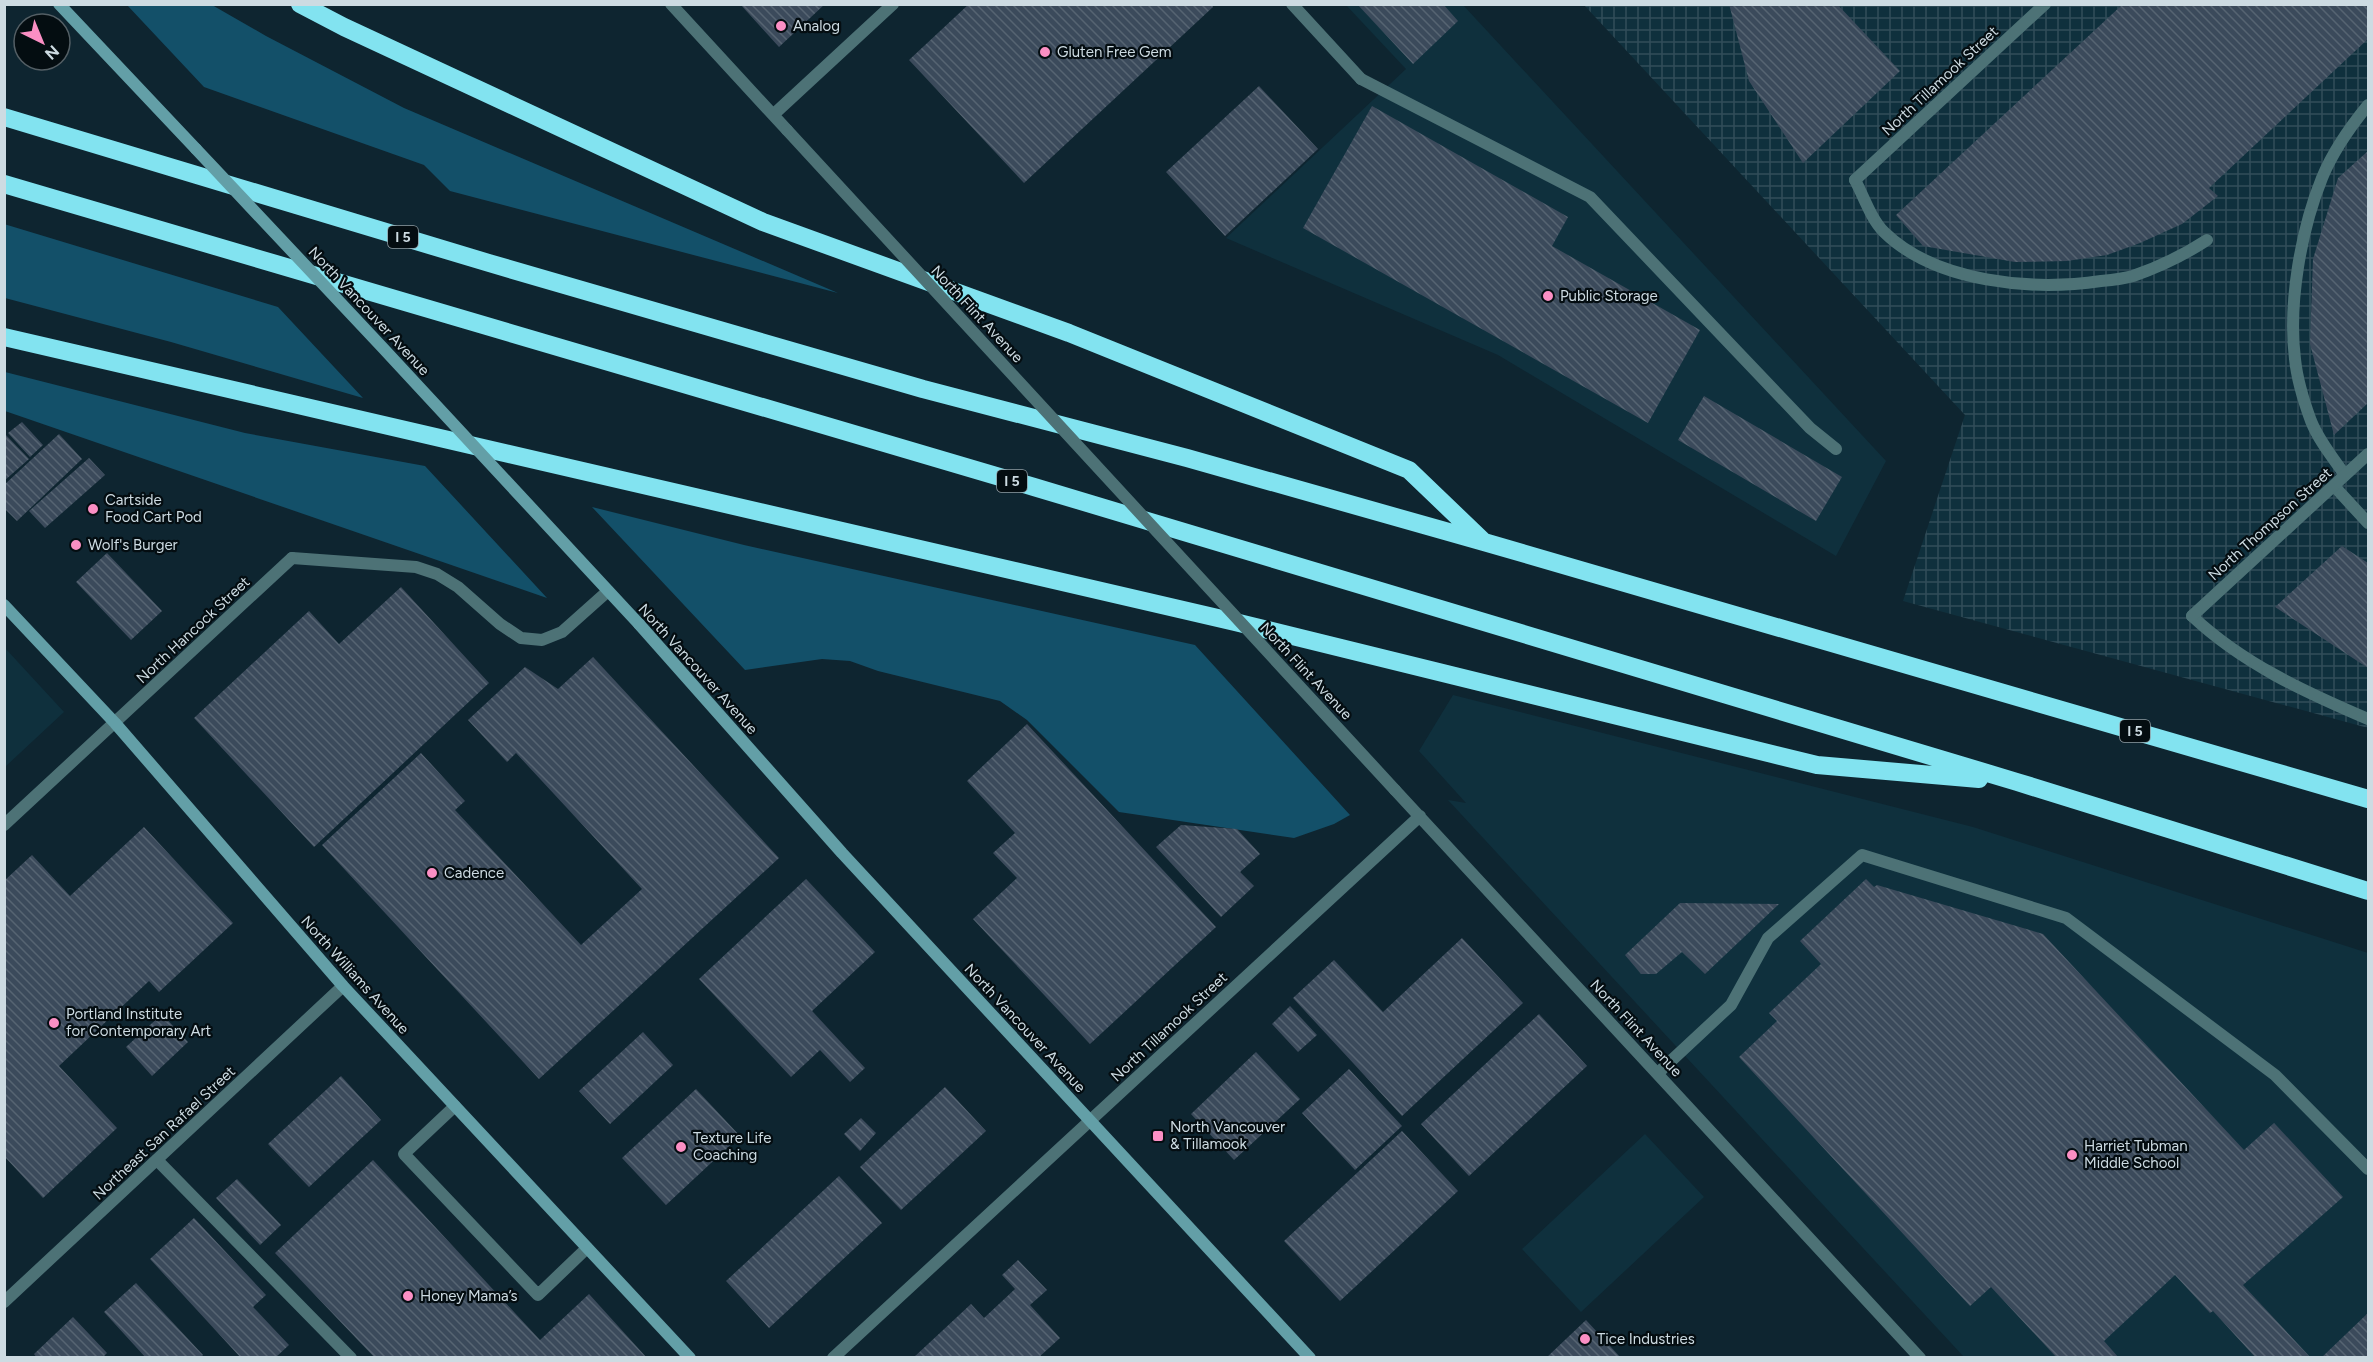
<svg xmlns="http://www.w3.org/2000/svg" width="2373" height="1362" font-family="Figtree,sans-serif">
<defs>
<pattern id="industrial-grid" width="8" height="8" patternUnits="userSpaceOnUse" patternTransform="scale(1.5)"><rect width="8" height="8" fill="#0f303d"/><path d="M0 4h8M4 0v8" fill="none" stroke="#314d59"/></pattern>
<pattern id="building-back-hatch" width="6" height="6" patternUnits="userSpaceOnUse" patternTransform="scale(1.5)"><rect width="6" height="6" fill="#3b4a5b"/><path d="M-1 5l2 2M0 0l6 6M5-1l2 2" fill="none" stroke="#566472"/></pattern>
</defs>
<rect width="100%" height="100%" fill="#0e2530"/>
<!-- built -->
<path fill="#0f303d" d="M1346 5H1463L1886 461 1836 556 1498 355 1226 238 1406 69Z
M5 648 64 712 5 767Z
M1453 695 1973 827 2368 953V1357H1964L1448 800 1466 803 1419 751Z
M1645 1134 1704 1197 1581 1312 1522 1249Z"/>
<!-- industrial -->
<path fill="url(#industrial-grid)" d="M1584 5H2368V728L1903 601 1965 415Z"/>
<!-- grass -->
<path fill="#135069" d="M127 5H212L266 36 404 108 838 293 450 191 424 165 204 87Z
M4 224 278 307 363 398 171 342 5 298Z
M5 372 245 433 425 466 547 598 5 411Z
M592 507 744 545 1195 645 1350 815 1334 824 1294 838 1119 812 1027 720 1000 701 878 671 850 661 822 659 745 670Z"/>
<!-- building -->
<path fill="url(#building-back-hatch)" d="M740 4H825L779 47Z
M969 4H1211L1213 7 1024 183 909 60Z
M1357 4H1443L1458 21 1413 64Z
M1729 4H1837L1900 71 1803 163 1749 81Z
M2123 4H2368V39L2209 188 2218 196 2182 224 2140 243 2107 255 2067 261 2015 262 1923 246 1896 215Z
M1259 86 1318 149 1225 236 1166 172Z
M1372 106 1568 217 1552 246 1700 330 1648 423 1303 228Z
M2368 151V403L2334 435 2310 344 2313 259 2338 178Z
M1704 396 1842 477 1816 521 1678 440Z
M22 422 43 445 30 457 8 433Z
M4 433 29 459 4 481Z
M59 434 82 459 17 521 4 508V485Z
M89 458 105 475 45 528 29 511Z
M2342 546 2368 563V668L2275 607Z
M107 553 162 611 131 640 76 582Z
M401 587 489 683 314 847 194 718 309 611 339 644Z
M593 657 779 858 539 1079 322 845 421 753 465 801 455 810 581 945 642 889 516 753 507 762 468 720 525 667 558 689Z
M1027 724 1216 927 1090 1044 973 919 1017 878 993 853 1015 833 967 781Z
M1181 825 1237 829 1260 854 1240 872 1254 886 1221 917 1156 847Z
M144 827 233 923 159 992 149 981 59 1066 117 1128 43 1198 4 1156V881L32 855 70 896Z
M806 879 875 952 812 1011 865 1068 850 1082 820 1050 791 1077 699 979Z
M1866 879 1874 887 1877 885 2043 934 2244 1150 2274 1123 2343 1197 2243 1285 2311 1358H2256L2213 1311 2210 1313 2175 1275 2104 1341 2119 1358H2057L1991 1287 1970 1306 1739 1057 1777 1021 1769 1013 1821 964 1800 941Z
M1680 903 1779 904 1705 974 1682 952 1656 974H1641L1625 955Z
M1462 938 1523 1003 1402 1116 1293 998 1334 960 1383 1012Z
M1290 1006 1317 1035 1298 1052 1272 1024Z
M162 1014 188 1042 152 1076 126 1047Z
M1539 1014 1587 1066 1469 1176 1421 1124Z
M643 1032 673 1065 610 1124 579 1091Z
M1256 1052 1300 1099 1234 1160 1191 1114Z
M1349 1069 1402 1126 1355 1170 1302 1113Z
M341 1076 381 1120 309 1187 268 1144Z
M945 1087 986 1131 901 1210 860 1167Z
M696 1089 740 1136 666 1205 622 1158Z
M861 1118 876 1133 860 1151 844 1134Z
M1402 1131 1458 1191 1340 1301 1284 1241Z
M373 1160 540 1340 589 1294 647 1358H375L275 1253Z
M839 1176 882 1223 769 1328 726 1281Z
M237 1179 281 1225 260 1245 216 1198Z
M194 1218 266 1295 253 1307 289 1345 275 1358H241L150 1259Z
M1018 1260 1047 1290 1030 1305 1060 1338 1038 1358H913L971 1304 984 1318 1015 1289 1002 1275Z
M136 1283 203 1355 200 1358H146L104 1312Z
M2368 1313V1358H2321Z
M73 1317 107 1353 102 1358H37L34 1354Z
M1586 1320 1621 1358H1546Z"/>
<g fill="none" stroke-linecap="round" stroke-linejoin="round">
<!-- lane -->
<path stroke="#4d7276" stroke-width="12" d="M1361 79 1590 197 1810 428 1836 449
M1855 180C1864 197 1871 219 1884 232 1936 283 2033 291 2101 281 2112 280 2123 279 2133 276 2159 267 2184 255 2207 240
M2345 475C2333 458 2319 441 2311 421 2304 402 2297 379 2295 359 2288 303 2301 230 2322 178 2333 151 2350 127 2368 105
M2334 486 2368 523
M292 558 416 567 437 574 458 587 500 624 521 638 542 640 562 632 608 591
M2192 616C2243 664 2305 692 2368 719
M1658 1073 1731 1005 1768 938 1862 855 2066 918 2275 1075 2368 1169
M455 1106 404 1154 538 1295 587 1248
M157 1160 351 1358"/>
<!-- street -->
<path stroke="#4d7276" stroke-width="12" d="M671 4 787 130
M1292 4 1361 79
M773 115 893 4
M1855 180 2045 4
M2192 616 2368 454
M1395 790 1920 1358
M4 825 292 558
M4 1302 343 986
M833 1358 1420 816"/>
<!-- secondary -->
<path stroke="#639fa7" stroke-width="12" d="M59 4 196 149
M4 605 115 723 343 986 690 1358
M639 624 842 853 1310 1358"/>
<!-- highway -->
<path stroke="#82e3f0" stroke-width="18" d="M300 4 344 27 763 222 1069 333 1409 470 1483 541
M4 117 489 263 923 389 1187 458 1484 542 2368 799
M4 184 1034 487 2017 782 2368 891
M4 337 1235 622 1817 765 1979 779"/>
<!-- street-bridge -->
<path stroke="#4d7276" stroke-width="12" d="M787 130 1395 790"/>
<!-- secondary-bridge -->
<path stroke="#639fa7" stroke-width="12" d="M196 149 382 347 639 624"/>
</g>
<!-- markers -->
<g fill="#fb8fc4" stroke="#040d11" stroke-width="2">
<circle cx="781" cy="26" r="6"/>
<circle cx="1045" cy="52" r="6"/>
<circle cx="1548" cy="296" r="6"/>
<circle cx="93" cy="509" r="6"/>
<circle cx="76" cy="545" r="6"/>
<circle cx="432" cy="873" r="6"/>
<circle cx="54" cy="1023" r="6"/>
<rect x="1152" y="1130" width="12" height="12" rx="3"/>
<circle cx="681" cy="1147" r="6"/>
<circle cx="2072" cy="1155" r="6"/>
<circle cx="408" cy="1296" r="6"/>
<circle cx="1585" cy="1339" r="6"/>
</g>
<g text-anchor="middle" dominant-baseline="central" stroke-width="4.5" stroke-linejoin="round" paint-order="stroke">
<!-- shield labels -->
<g fill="#040d11" stroke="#919da3" stroke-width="1.5">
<rect x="388" y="226" width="30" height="22" rx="4.5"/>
<rect x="997" y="470" width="30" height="22" rx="4.5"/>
<rect x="2120" y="720" width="30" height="22" rx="4.5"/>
</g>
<g font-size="14" font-weight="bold" fill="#cddbe2">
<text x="403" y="237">I 5</text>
<text x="1012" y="481">I 5</text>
<text x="2135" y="731">I 5</text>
</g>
<!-- poi labels -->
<g font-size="15" fill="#cddbe2" stroke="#040d11" text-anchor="start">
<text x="793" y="26">Analog</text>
<text x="1057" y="52">Gluten Free Gem</text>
<text x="1560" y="296">Public Storage</text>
<text x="105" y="500">Cartside<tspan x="105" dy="17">Food Cart Pod</tspan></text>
<text x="88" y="545">Wolf's Burger</text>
<text x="444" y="873">Cadence</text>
<text x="66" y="1014">Portland Institute<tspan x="66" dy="17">for Contemporary Art</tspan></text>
<text x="1170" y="1127">North Vancouver<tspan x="1170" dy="17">&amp; Tillamook</tspan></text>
<text x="693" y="1138">Texture Life<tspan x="693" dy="17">Coaching</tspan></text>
<text x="2084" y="1146">Harriet Tubman<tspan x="2084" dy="17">Middle School</tspan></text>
<text x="420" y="1296">Honey Mama’s</text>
<text x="1597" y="1339">Tice Industries</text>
</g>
<!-- street labels -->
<g font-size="15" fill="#cddbe2" stroke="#040d11">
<text transform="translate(1940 81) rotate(-43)">North Tillamook Street</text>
<text transform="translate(369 311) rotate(47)">North Vancouver Avenue</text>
<text transform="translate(977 314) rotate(47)">North Flint Avenue</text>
<text transform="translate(2270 524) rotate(-42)">North Thompson Street</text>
<text transform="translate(193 630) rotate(-43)">North Hancock Street</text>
<text transform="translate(698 669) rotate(48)">North Vancouver Avenue</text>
<text transform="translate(1306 671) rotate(47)">North Flint Avenue</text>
<text transform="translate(355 975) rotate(48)">North Williams Avenue</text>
<text transform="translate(1169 1027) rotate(-43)">North Tillamook Street</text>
<text transform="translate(1025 1028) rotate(47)">North Vancouver Avenue</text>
<text transform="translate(1636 1028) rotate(47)">North Flint Avenue</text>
<text transform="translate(164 1133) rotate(-43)">Northeast San Rafael Street</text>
</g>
</g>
<!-- border -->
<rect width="2373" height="1362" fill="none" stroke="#cddbe2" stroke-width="12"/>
<!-- north arrow -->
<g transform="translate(42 42) rotate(137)"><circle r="28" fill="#040d11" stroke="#545f65" stroke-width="1.5"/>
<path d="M0-4.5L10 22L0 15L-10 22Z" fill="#fb8fc4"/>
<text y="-9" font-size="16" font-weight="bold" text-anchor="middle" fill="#cddbe2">N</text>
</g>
</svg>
